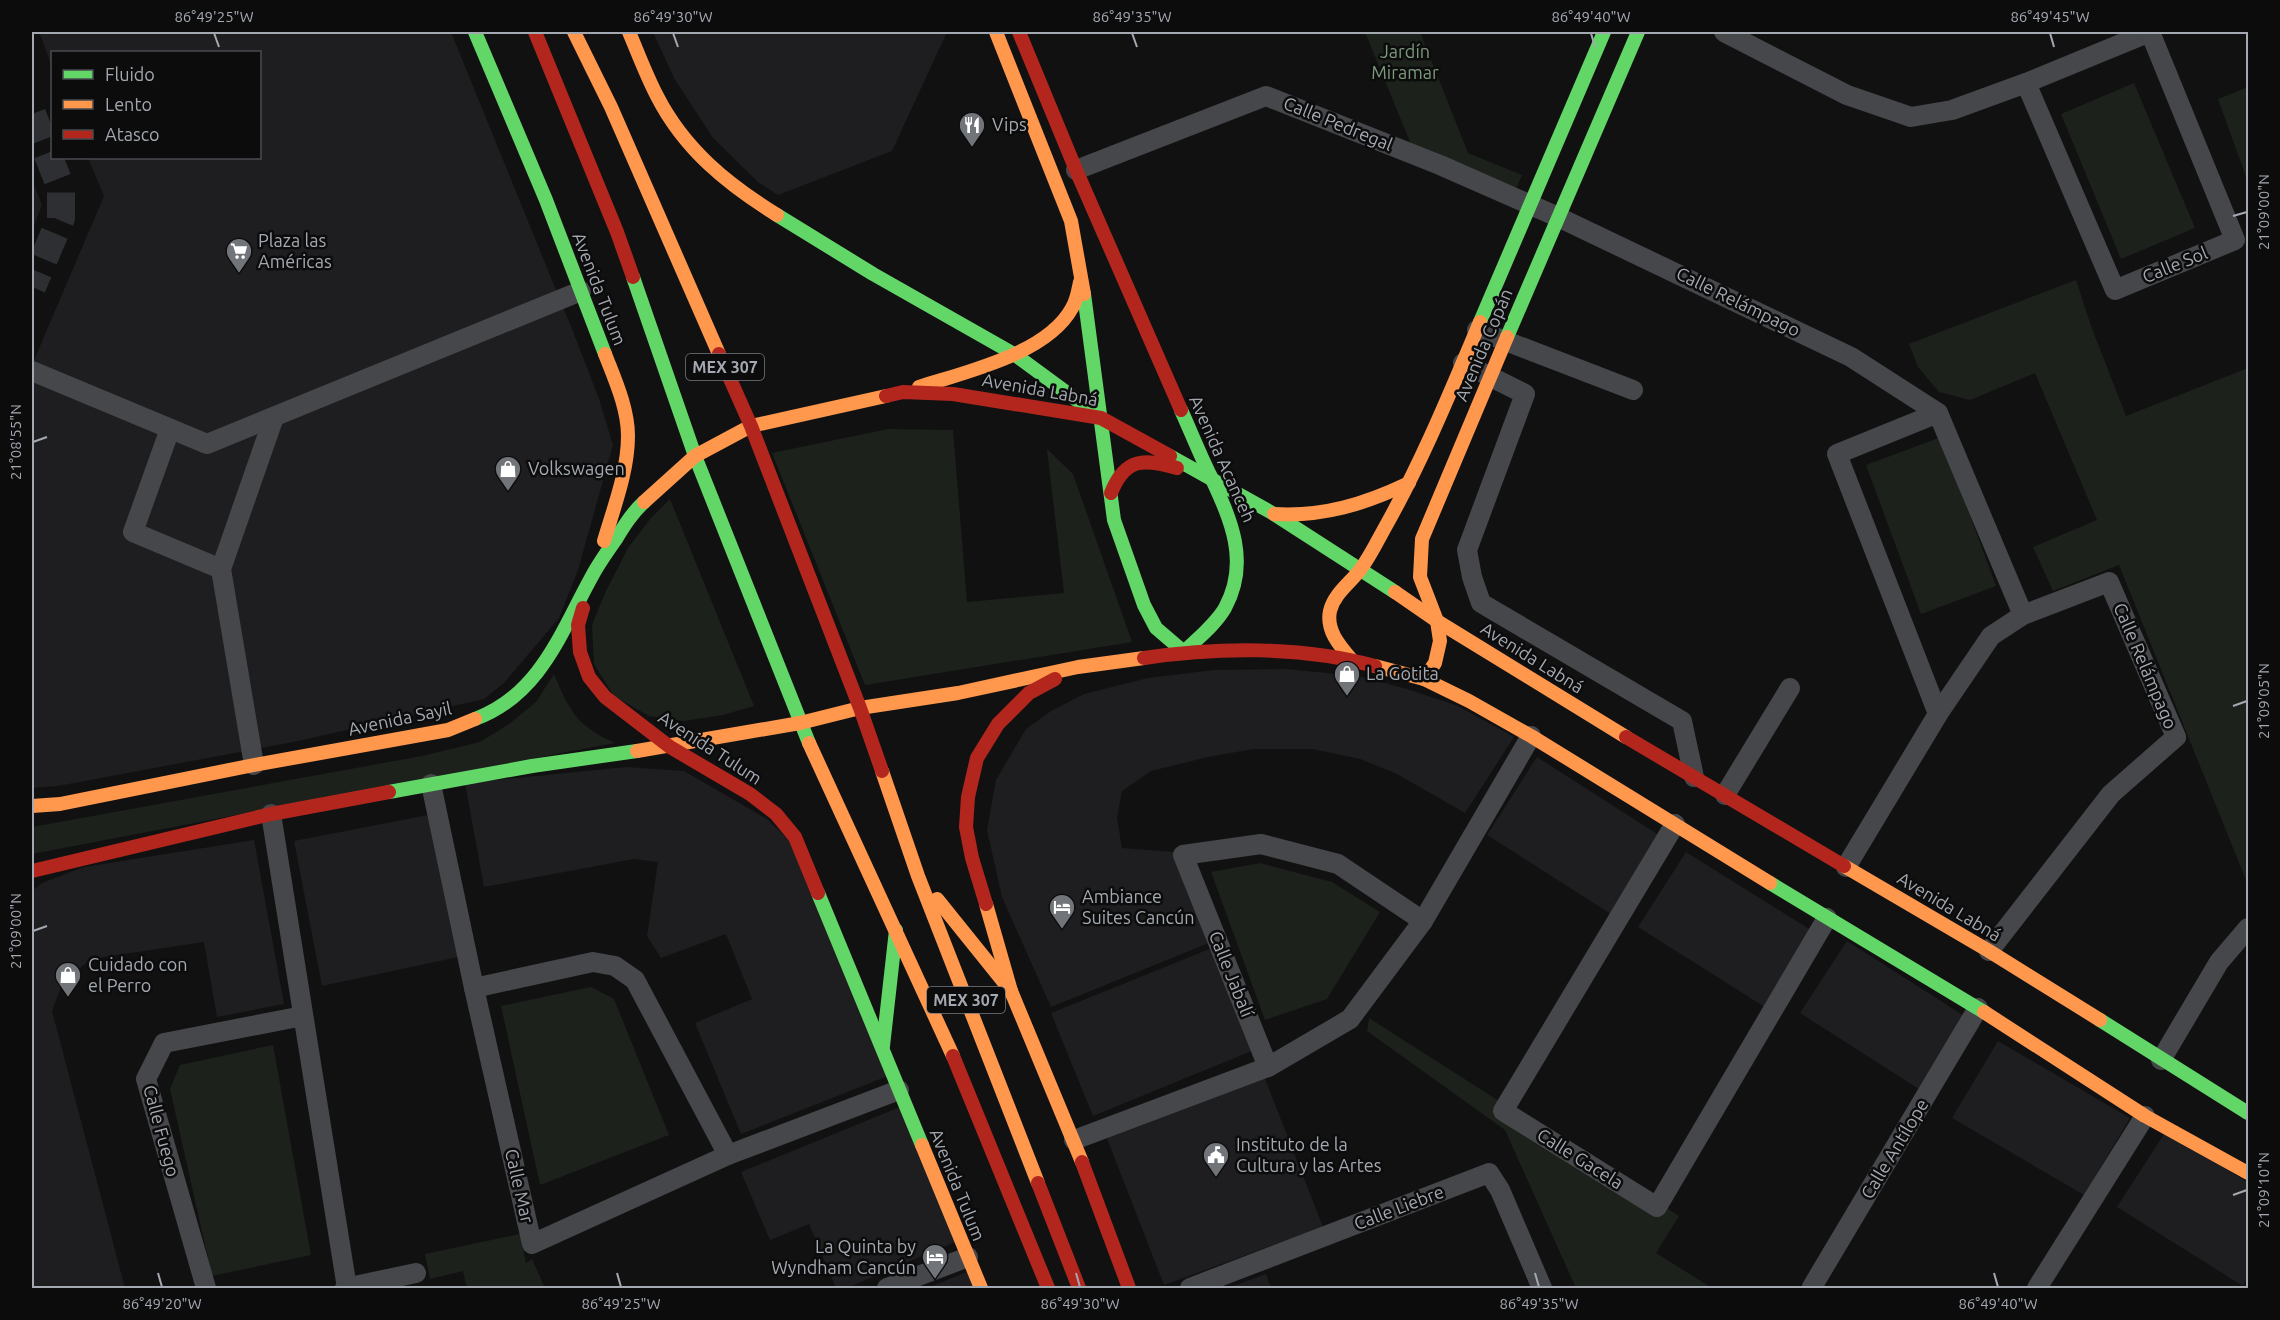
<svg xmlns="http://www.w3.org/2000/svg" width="2280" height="1320" viewBox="0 0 2280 1320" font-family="Ubuntu,sans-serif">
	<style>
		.built { fill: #1e1e20 }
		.green { fill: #1c211c }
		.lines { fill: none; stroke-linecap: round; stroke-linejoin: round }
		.secondary-tunnel { stroke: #2e2f32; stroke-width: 28; stroke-dasharray: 28 14; stroke-linecap: butt }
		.street { stroke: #46474a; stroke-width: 20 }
		.fast { stroke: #63d668; stroke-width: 14 }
		.slow { stroke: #ff974d; stroke-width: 14 }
		.jam { stroke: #b3261e; stroke-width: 14 }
		.ticks { fill: none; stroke: #a4a9b1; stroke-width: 2 }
		.labels { text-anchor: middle; stroke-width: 5; stroke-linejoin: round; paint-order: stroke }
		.shield { fill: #0c0c0d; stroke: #767a80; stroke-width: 1.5 }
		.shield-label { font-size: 16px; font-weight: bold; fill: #a4a9b1 }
		.park-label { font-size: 18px; fill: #7d9a7d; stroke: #0c0c0d }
		.street-label { font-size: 18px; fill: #a4a9b1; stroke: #0c0c0d }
		.poi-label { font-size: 18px; fill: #a4a9b1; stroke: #0c0c0d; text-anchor: start }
		.neatline { fill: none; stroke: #a4a9b1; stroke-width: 2 }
		.ticks-label { font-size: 15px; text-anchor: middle; fill: #a4a9b1 }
	</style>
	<rect width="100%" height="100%" fill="#111112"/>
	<!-- built -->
	<g class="built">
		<polygon points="39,32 451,32 576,339 599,399 613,445 578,570 559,618 504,683 484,699 298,741 58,786 32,788 32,365 104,196 88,158 260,158 260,52 52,52 52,66"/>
		<polygon points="653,32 947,32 892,151 778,195 758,182 713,138 674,78"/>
		<polygon points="32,180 42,205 32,231"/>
		<polygon points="1286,669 1358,676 1407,689 1458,706 1514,737 1465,813 1397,774 1360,759 1313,749 1253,749 1208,757 1151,771 1122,791 1117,818 1122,848 1174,852 1209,943 1051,1007 1002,897 987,830 996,780 1026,729 1051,711 1084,694 1148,678 1214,670"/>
		<polygon points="1537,757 1665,839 1614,916 1487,835"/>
		<polygon points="626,767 684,771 767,819 792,843 888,1076 741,1134 695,1023 752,999 726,934 661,958 647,936 658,862 634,859 484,887 465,783"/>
		<polygon points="433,814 463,956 322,986 294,841"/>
		<polygon points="254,840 284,1004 217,1017 204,942 91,959 63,982 52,1011 125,1288 32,1288 32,891 42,883 84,867"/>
		<polygon points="1686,852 1819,935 1771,1011 1638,927"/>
		<polygon points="1847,941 1980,1026 1933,1098 1800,1013"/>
		<polygon points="1212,948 1254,1050 1093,1116 1051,1013"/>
		<polygon points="1998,1041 2130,1118 2084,1195 1952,1118"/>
		<polygon points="1262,1071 1323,1227 1164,1285 1106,1136"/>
		<polygon points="900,1107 955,1242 847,1288 836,1288 809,1224 770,1240 741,1172"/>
		<polygon points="2166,1131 2248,1183 2248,1277 2243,1286 2117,1207"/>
		<polygon points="967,1272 974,1288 927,1288"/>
		<polygon points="1266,1274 1271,1288 1228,1288"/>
	</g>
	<!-- green -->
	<g class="green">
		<polygon points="1365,32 1420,32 1468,153 1522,175 1515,191 1413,149"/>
		<polygon points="2134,83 2195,228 2121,259 2061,114"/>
		<polygon points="2248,87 2248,182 2218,99"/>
		<polygon points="2076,280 2091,326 2126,416 2248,368 2248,885 2119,565 2053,591 2033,547 2097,520 2035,373 1970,400 1939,392 1918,367 1909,344"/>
		<polygon points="888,429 953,430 967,602 1064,593 1047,449 1073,474 1132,642 865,685 772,453"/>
		<polygon points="1941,437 1996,586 1921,614 1866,465"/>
		<polygon points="670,499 754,706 723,715 684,721 649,716 614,696 594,664 592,625 605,593 628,548 651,518"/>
		<path d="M 554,674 C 570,712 577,726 615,743 L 32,854 L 32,827 L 422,756 L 480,742 L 509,724 L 536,702 Z"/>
		<polygon points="1260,863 1332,882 1380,912 1327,999 1265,1020 1211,872"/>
		<polygon points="591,987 614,999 669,1135 540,1185 501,1006"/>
		<polygon points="1369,1018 1679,1216 1656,1253 1712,1288 1576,1288 1505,1130 1367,1031"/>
		<polygon points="273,1045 311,1255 212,1276 170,1089 180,1065"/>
		<polygon points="520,1234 526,1263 532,1259 545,1288 467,1288 463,1271 430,1279 425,1254"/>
	</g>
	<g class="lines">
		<!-- secondary-tunnel -->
		<polyline class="secondary-tunnel" points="32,114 61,188 61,218 32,287"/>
		<!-- street -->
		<g class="street">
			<polyline points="1724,32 1847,95 1911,117 1952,110 2026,83 2150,32"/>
			<polyline points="2026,83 2115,290 2235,240 2150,32"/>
			<polyline points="1076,170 1266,96 1440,165 1558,217 1851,357 1938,413"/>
			<polyline points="1477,330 1633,390"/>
			<polyline points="1463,363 1525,394 1467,550 1472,577 1481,603 1682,721 1694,777"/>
			<polyline points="32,371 207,444 581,291"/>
			<polyline points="170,429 133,532 221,569 254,765"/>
			<polyline points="221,569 274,417"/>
			<polyline points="1938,714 1837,454 1938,413 2023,615"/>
			<polyline points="431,784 474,988 532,1244 728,1155 899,1090"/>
			<polyline points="1725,795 1790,688"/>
			<polyline points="271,814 347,1288"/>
			<polyline points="1675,824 1503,1111 1657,1207 1827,918"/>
			<polyline points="1846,867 1938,714 1991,636 2023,615 2109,582 2176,737 2111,794 1989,951"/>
			<polyline points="474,988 593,962 615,966 635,980 728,1155"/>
			<polyline points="2161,1060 2219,962 2248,928"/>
			<polyline points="1268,1067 1183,855 1261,844 1338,864 1423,921"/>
			<polyline points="1074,1140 1268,1067 1350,1019 1423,921 1531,736"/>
			<polyline points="206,1288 146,1079 164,1043 303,1016"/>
			<polyline points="345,1288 416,1273"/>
			<polyline points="887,1288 968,1257"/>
			<polyline points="1190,1288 1489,1173 1500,1190 1542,1288"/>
			<polyline points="1815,1288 1812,1287 1978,1008"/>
			<polyline points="2037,1288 2145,1116"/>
		</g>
		<!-- fast -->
		<g class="fast">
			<polyline points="475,32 546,200 605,354"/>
			<polyline points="777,215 873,274 1014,354 1097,415"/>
			<polyline points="633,277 695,456 809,743"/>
			<polyline points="1084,294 1114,520 1144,605 1156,628 1184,652"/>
			<polyline points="1480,322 1604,32"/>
			<polyline points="1507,337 1638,32"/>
			<path d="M 1181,410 C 1191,432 1200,455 1211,477 C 1231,520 1250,562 1225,608 C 1215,625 1198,638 1184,652"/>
			<polyline points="1170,456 1274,514 1395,592"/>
			<path d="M 475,719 C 543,694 563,626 596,569 C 602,559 609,549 616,539 C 624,526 632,513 644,502"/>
			<polyline points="389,792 532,766 637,751"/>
			<polyline points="1770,883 1984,1012"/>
			<polyline points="818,893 922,1145"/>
			<polyline points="2100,1020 2248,1113"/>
			<polyline points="883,1046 896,930"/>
		</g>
		<!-- slow -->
		<g class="slow">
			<polyline points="574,32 611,107 719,354"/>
			<path d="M 629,32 C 638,53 646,75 657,96 C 684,149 727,184 777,215"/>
			<polyline points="996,32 1071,221 1084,294"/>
			<path d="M 919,387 C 965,372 1047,354 1072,308 C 1077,300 1078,291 1080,282"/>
			<polyline points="644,502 695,456 751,426 886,396"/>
			<path d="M 1274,514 C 1323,517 1365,504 1409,483"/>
			<path d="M 604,541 C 614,507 628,471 628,436 C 628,408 615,380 605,354"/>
			<polyline points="1395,592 1437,621 1626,737"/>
			<path d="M 1351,659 C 1339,645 1326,630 1330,611 C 1334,594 1350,583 1360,570 C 1369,558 1376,544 1383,531 C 1421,464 1450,393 1480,322"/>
			<polyline points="1375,666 1424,679 1469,701 1531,736 1770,883"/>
			<polyline points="1424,679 1435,663 1440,641 1437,621 1420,577 1422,539 1507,337"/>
			<polyline points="809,743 953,1056"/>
			<polyline points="637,751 800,723 860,708 958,693 1078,667 1144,658"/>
			<polyline points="882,771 918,876 1038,1183"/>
			<polyline points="32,806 60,804 254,765 448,730 475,719"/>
			<polyline points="1844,866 1989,951 2100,1020"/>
			<polyline points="937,899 1011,991"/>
			<polyline points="986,904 1011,991 1082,1162"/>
			<polyline points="1984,1012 2145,1116 2248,1173"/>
			<polyline points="922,1145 981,1288"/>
		</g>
		<!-- jam -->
		<g class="jam">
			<polyline points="535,32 617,232 633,277"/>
			<polyline points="1019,32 1076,170 1181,410"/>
			<polyline points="719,354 751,426 860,708 882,771"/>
			<polyline points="886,396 903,392 953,394 1101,418 1170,456"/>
			<path d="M 1111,493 C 1125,458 1143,458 1177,468"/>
			<polyline points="583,608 578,625 580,652 589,677 605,697 670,747 750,794 776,814 795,837 818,893"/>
			<path d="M 1144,658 C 1218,647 1302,646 1375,666"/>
			<polyline points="1626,737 1844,866"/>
			<polyline points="32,871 271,814 389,792"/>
			<polyline points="986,904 972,858 966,827 968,797 977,758 998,724 1029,693 1055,679"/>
			<polyline points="953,1056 1048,1288"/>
			<polyline points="1082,1162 1129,1288"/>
			<polyline points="1038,1183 1079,1288"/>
		</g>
	</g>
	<!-- ticks -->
	<path class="ticks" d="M 214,33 L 219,47M 673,33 L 678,47M 1132,33 L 1137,47M 1591,33 L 1595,47M 2050,33 L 2054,47M 2233,216 L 2247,212M 33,442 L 47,437M 2233,706 L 2247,701M 33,931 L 47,926M 2233,1195 L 2247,1190M 158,1273 L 162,1287M 617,1273 L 621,1287M 1076,1273 L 1080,1287M 1535,1273 L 1539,1287M 1994,1273 L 1998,1287"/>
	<!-- icons -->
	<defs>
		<g id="restaurant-pin" transform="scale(1.35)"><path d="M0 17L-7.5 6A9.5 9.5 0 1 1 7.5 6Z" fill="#717479" stroke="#0c0c0d"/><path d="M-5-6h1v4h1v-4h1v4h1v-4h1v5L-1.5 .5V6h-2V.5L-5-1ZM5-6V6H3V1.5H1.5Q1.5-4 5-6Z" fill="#fff"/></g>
		<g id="supermarket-pin" transform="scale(1.35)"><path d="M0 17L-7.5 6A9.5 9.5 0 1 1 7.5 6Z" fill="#717479" stroke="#0c0c0d"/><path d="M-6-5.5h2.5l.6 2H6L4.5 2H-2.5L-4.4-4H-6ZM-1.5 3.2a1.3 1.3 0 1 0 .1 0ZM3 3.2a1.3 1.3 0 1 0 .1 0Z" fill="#fff"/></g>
		<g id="shop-pin" transform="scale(1.35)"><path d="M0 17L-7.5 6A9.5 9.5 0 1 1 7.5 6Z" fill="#717479" stroke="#0c0c0d"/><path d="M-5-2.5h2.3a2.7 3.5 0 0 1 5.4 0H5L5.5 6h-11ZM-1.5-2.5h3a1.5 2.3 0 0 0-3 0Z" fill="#fff"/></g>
		<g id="hotel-pin" transform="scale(1.35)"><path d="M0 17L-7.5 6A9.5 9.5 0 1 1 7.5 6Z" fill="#717479" stroke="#0c0c0d"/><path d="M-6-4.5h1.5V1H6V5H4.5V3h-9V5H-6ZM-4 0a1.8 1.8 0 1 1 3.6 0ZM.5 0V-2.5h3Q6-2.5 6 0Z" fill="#fff"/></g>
		<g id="civic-pin" transform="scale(1.35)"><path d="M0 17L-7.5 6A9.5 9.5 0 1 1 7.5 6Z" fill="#717479" stroke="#0c0c0d"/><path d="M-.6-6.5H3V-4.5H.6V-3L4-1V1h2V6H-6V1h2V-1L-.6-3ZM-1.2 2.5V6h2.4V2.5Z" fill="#fff"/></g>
	</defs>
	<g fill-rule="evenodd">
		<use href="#restaurant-pin" x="972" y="125"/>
		<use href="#supermarket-pin" x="239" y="251"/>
		<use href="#shop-pin" x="508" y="469"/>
		<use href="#shop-pin" x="1347" y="674"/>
		<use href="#hotel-pin" x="1062" y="907"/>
		<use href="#shop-pin" x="68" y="975"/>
		<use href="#civic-pin" x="1216" y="1155"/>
		<use href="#hotel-pin" x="935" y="1257"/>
	</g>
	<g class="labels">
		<!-- shield labels -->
		<g class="shield">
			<rect x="686" y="354" width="78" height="26" rx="4.5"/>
			<rect x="927" y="987" width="78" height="26" rx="4.5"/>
		</g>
		<g class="shield-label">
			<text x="725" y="373">MEX 307</text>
			<text x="966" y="1006">MEX 307</text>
		</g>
		<!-- park labels -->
		<g class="park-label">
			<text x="1405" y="58">Jardín<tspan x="1405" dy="21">Miramar</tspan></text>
		</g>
		<!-- street labels -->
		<g class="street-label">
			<text transform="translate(1338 124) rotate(22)" y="6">Calle Pedregal</text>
			<text transform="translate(2175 265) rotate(-22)" y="6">Calle Sol</text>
			<text transform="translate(599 289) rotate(69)" y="6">Avenida Tulum</text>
			<text transform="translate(1738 302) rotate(26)" y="6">Calle Relámpago</text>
			<text transform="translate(1484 345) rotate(-67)" y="6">Avenida Copán</text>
			<text transform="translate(1040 390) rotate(10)" y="6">Avenida Labná</text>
			<text transform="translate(1222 459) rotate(66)" y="6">Avenida Acanceh</text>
			<text transform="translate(1532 658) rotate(32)" y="6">Avenida Labná</text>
			<text transform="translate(2145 666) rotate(67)" y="6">Calle Relámpago</text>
			<text transform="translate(400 719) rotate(-12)" y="6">Avenida Sayil</text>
			<text transform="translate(710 748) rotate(33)" y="6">Avenida Tulum</text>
			<text transform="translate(1949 907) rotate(31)" y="6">Avenida Labná</text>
			<text transform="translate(1231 974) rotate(68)" y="6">Calle Jabalí</text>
			<text transform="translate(161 1131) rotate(75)" y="6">Calle Fuego</text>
			<text transform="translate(1895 1149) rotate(-59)" y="6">Calle Antílope</text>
			<text transform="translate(1580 1159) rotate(32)" y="6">Calle Gacela</text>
			<text transform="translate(957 1185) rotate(68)" y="6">Avenida Tulum</text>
			<text transform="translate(519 1186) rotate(77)" y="6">Calle Mar</text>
			<text transform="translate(1399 1208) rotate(-21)" y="6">Calle Liebre</text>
		</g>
		<!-- poi labels -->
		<g class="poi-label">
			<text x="992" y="131">Vips</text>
			<text x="258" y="247">Plaza las<tspan x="258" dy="21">Américas</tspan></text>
			<text x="528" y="475">Volkswagen</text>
			<text x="1366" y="680">La Gotita</text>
			<text x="1082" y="903">Ambiance<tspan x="1082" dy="21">Suites Cancún</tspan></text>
			<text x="88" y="971">Cuidado con<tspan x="88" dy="21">el Perro</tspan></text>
			<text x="1236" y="1151">Instituto de la<tspan x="1236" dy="21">Cultura y las Artes</tspan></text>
			<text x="916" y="1253" text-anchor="end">La Quinta by<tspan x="916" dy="21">Wyndham Cancún</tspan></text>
		</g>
	</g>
	<!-- border -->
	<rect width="2280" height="1320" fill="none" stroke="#0c0c0d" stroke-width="66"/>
	<!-- legend -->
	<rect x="51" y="51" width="210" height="108" fill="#0c0c0d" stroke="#494b4f" stroke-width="1.5"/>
	<rect x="63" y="70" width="30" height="9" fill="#63d668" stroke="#494b4f" stroke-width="1.5"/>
	<text x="105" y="81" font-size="18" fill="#a4a9b1">Fluido</text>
	<rect x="63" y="100" width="30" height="9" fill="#ff974d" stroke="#494b4f" stroke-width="1.5"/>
	<text x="105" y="111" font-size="18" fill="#a4a9b1">Lento</text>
	<rect x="63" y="130" width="30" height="9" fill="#b3261e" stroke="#494b4f" stroke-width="1.5"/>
	<text x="105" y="141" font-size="18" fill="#a4a9b1">Atasco</text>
	<rect x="33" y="33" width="2214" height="1254" class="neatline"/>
	<g class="ticks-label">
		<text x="214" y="22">86°49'25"W</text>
		<text x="673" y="22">86°49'30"W</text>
		<text x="1132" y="22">86°49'35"W</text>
		<text x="1591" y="22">86°49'40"W</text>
		<text x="2050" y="22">86°49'45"W</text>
		<text transform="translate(2264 212) rotate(-90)" y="5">21°09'00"N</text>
		<text transform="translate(16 442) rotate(-90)" y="5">21°08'55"N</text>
		<text transform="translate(2264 701) rotate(-90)" y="5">21°09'05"N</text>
		<text transform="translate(16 931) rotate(-90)" y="5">21°09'00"N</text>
		<text transform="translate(2264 1190) rotate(-90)" y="5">21°09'10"N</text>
		<text x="162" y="1309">86°49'20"W</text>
		<text x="621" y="1309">86°49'25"W</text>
		<text x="1080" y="1309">86°49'30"W</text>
		<text x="1539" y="1309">86°49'35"W</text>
		<text x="1998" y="1309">86°49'40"W</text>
	</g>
</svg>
